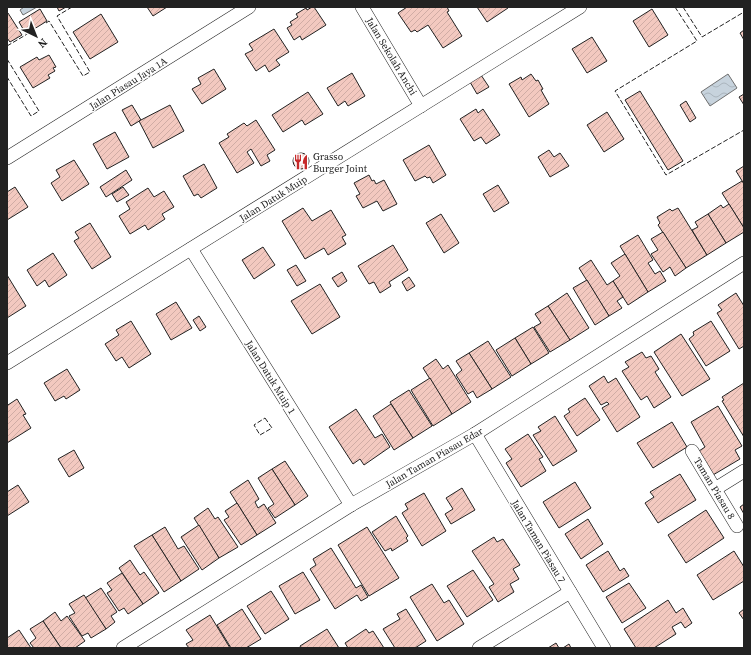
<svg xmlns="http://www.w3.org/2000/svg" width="751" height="655" viewBox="0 0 751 655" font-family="'Source Serif 4',serif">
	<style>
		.water { fill: url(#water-waves); stroke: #6f6f6f }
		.building { fill: url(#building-hatch); stroke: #222 }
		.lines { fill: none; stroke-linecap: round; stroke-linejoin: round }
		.minor-casing { stroke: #222; stroke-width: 14 }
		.minor { stroke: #fff; stroke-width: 13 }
		.fence { stroke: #222; stroke-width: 1; stroke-dasharray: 5 2; stroke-linecap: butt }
		.labels { text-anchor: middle; stroke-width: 3; stroke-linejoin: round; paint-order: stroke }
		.street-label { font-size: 10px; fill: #222; stroke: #fff }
		.poi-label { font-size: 10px; fill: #222; stroke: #fff; text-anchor: start }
	</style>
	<defs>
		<pattern id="water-waves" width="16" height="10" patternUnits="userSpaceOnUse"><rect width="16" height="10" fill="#c7d3dd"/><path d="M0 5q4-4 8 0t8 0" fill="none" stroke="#abb5bd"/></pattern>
		<pattern id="building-hatch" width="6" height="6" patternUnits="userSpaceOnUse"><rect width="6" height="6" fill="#f3c9c0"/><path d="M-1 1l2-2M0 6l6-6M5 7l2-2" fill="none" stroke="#d0aca5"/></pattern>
	</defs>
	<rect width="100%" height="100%" fill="#fff"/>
	<!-- water -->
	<g class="water">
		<polygon points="24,7 37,7 23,15 20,10"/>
		<polygon points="728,74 737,88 710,106 701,92"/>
	</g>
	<!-- building -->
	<g class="building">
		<polygon points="57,7 66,7 59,11"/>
		<polygon points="147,7 167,7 153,16"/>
		<polygon points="312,7 314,7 326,25 302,40 300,36 294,40 287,28 292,25 290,22 298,17 296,14 306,8 307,10"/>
		<polygon points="407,7 447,7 449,11 447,12 462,36 443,48 428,25 417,32 415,30 411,32 398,13"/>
		<polygon points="477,7 507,7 508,8 487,22"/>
		<polygon points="40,9 47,21 26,34 19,22"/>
		<polygon points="652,9 668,35 649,47 633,21"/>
		<polygon points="8,13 22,35 10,42 7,38 7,14"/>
		<polygon points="101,14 118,42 90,59 73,32"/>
		<polygon points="274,29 289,52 276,60 280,65 269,72 265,65 256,71 245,54 253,50 249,44"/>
		<polygon points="744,30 744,40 740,33"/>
		<polygon points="592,37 607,61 587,73 572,49"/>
		<polygon points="49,55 56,67 53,68 55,71 48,75 50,78 33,88 20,67 37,57 39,60"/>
		<polygon points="214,69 226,89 202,104 192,89 201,84 198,78"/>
		<polygon points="352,73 365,96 348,106 345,101 338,106 327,88"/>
		<polygon points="531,74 536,81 538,80 543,89 541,90 549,104 529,117 509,84 521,77 522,80"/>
		<polygon points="481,75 489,87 477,94 470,82"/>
		<polygon points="640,91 683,161 668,170 625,100"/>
		<polygon points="308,92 323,114 305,125 302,120 283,132 272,115"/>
		<polygon points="744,94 744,105 739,97"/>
		<polygon points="686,101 696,118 690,122 680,105"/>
		<polygon points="132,105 141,120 131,126 122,110"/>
		<polygon points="170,105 184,131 153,148 139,121"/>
		<polygon points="476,109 478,113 483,109 500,135 486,144 481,137 474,141 460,119"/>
		<polygon points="607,112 624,139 604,152 587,125"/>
		<polygon points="256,120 275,150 267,155 270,161 261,166 251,149 247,152 254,163 237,173 219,143 229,137 227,134 244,123 247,126"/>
		<polygon points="115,132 129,157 107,169 93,144"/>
		<polygon points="429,145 446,175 433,183 430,177 427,178 425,176 415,181 403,160"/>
		<polygon points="549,150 554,157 560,153 569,166 550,177 538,157"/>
		<circle cx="301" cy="161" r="8"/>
		<polygon points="74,160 89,184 62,201 51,183 60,177 56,170"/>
		<polygon points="204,164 217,188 201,198 198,194 194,196 183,176"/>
		<polygon points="744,166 744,184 736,171"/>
		<polygon points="126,170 132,180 106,197 100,187"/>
		<polygon points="369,175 372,181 374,180 376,184 384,180 397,204 383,211 377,201 363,208 356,196 360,194 354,183"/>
		<polygon points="742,181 744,184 744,228 722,193"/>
		<polygon points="498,185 509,203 494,212 483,194"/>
		<polygon points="15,187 28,207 7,220 7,192"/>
		<polygon points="123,187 129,195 117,202 112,194"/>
		<polygon points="148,188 154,197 164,191 174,207 162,214 165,219 148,230 145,225 130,234 119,216 130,209 126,202"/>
		<polygon points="729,204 744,228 744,232 726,243 708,214 721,205 723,208"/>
		<polygon points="303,208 312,221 331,210 346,235 342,237 346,244 328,255 324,248 305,259 282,221"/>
		<polygon points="678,208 707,255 686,268 658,225 660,223 657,217 670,209 672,211"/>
		<polygon points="441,214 459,243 444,253 426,223"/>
		<polygon points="708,214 726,243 707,255 692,230 698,227 695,222"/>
		<polygon points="90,223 111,257 92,269 74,241 79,238 75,232"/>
		<polygon points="663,232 686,268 675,276 670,267 663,272 651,254 658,250 651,239"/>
		<polygon points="638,235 653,260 648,263 655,274 660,271 666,281 648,292 620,246"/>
		<polygon points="393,245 408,270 389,282 391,286 380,293 374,282 369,284 358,266"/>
		<polygon points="263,247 275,265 254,279 242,260"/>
		<polygon points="53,253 67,275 49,287 45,280 37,286 27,270"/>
		<polygon points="625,254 648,292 628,305 613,281 620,276 611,263"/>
		<polygon points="591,260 607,285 613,281 623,297 617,301 622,308 609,316 579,268"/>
		<polygon points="296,265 306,281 297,286 287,270"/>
		<polygon points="342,272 347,281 338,287 332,278"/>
		<polygon points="7,275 26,306 7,318"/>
		<polygon points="409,277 415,286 407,291 402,282"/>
		<polygon points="587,280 609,316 595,325 573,288"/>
		<polygon points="320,284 340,317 312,334 291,301"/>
		<polygon points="567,293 589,328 570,340 548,306"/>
		<polygon points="736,293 744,306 744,346 739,349 717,313 722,310 718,305"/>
		<polygon points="176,302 192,328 171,340 156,314"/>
		<polygon points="548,306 570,340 550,352 534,327 541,323 535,314"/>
		<polygon points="199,316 206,327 200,331 193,320"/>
		<polygon points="131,321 151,354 129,368 122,357 116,361 105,344 119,335 116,330"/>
		<polygon points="711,321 730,351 706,366 689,339 694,335 693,332"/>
		<polygon points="533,327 549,353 531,364 515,338"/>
		<polygon points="681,334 710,379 682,396 654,352"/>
		<polygon points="515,338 531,364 512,376 496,350"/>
		<polygon points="488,341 511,377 492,389 469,353"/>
		<polygon points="642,352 646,358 651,356 659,369 655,372 671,397 654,408 647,396 641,400 622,371 629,367 625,362"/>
		<polygon points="469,353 492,389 477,398 473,391 468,394 456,375 462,370 456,361"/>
		<polygon points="436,359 443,369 448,365 471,402 452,414 423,368"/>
		<polygon points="67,369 80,390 66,399 64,396 55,401 44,383"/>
		<polygon points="604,376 608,383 616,378 640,417 617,432 602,408 609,404 607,402 601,405 589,386"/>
		<polygon points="430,378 452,414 433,426 411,390"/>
		<polygon points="744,383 744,437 722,401 724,400 722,397"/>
		<polygon points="409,390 432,426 413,438 390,402"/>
		<polygon points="585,398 600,420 577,436 564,416 570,412 568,409"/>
		<polygon points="17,399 26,414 23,415 31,428 7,443 7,403 8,405"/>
		<polygon points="391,404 413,438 394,450 373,416"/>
		<polygon points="718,406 742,446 735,450 740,459 713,475 699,451 705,447 691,422"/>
		<polygon points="356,409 375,438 382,434 390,447 364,465 360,459 353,464 329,427"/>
		<polygon points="555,416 577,451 553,466 533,435 541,431 538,427"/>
		<polygon points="672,422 687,447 653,468 637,443"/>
		<polygon points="528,434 543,457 539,459 546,471 521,487 506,463 512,459 505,449"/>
		<polygon points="74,450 84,468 69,477 58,459"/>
		<polygon points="285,461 308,496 295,505 272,469"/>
		<polygon points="272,469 295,505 275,518 268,508 274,504 258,478"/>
		<polygon points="680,474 696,500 658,523 645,503 654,497 650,492"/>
		<polygon points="248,480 259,499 255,502 258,508 264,504 276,523 257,535 230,492"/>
		<polygon points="575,482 591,508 559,528 543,502"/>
		<polygon points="18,485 29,502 7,516 7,492"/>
		<polygon points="462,488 475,510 451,524 445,514 453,509 446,498"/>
		<polygon points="424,493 446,531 422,546 402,513 408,509 405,504"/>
		<polygon points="237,503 257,535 241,545 224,520 229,517 225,511"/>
		<polygon points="744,504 744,514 740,507"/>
		<polygon points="208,508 215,519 218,517 238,547 219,558 194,518"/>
		<polygon points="706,510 724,538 686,563 668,535"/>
		<polygon points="396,516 408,536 406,538 408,541 392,551 391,548 385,551 372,532"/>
		<polygon points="588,519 603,544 581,559 565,534"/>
		<polygon points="199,525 219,558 202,570 181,537"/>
		<polygon points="165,527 178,549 184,546 199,569 181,581 152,535"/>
		<polygon points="367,527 399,578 369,596 338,545"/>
		<polygon points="152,535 181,581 164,592 134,546"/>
		<polygon points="494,537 497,542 503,539 520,565 513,569 519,579 510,584 514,592 498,602 489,587 494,584 472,551"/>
		<polygon points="331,548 356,588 361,585 368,597 361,601 357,595 335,609 310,569 316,565 313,559"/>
		<polygon points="608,551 620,571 624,568 629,576 603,592 586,565"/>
		<polygon points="734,551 744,567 744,581 713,600 697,575"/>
		<polygon points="130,560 140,575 144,572 159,593 143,604 119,568"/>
		<polygon points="473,570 493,600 467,617 447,586"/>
		<polygon points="303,572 320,600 295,614 279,586"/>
		<polygon points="122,573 143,604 128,614 124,608 119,611 107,593 112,590 107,583"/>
		<polygon points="629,583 646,608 622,623 606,597"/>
		<polygon points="432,584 444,603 449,600 464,624 437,641 410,597"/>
		<polygon points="101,588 117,612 111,616 115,622 106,629 85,598"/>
		<polygon points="271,591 289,619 265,634 247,606"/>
		<polygon points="84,595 106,629 91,638 88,633 82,636 69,616 75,613 69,604"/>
		<polygon points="668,600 676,613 683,608 692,623 685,628 681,622 672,627 676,634 654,648 636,648 624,629"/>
		<polygon points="242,609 261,639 246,648 231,648 217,625"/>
		<polygon points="406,609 426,641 415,648 395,648 383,629 400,619 397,614"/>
		<polygon points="744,609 744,620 739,613"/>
		<polygon points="55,612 61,621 67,616 85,641 75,648 61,648 43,621"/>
		<polygon points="210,615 230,648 189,648 186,644 193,640 186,630"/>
		<polygon points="43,621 61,648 34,648 30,643 36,638 30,629"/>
		<polygon points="327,629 339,648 301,648 300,646"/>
		<polygon points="366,629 369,633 373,631 384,648 348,648 345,643"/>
		<polygon points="19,630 31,648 9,648 7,646 7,638"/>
		<polygon points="556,643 559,648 548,648"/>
		<polygon points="569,644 571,648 563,648"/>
	</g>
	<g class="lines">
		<!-- minor casing -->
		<g class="minor-casing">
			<g id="minor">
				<polyline points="362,7 421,106"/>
				<polyline points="7,158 249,7"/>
				<polyline points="191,249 351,505"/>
				<polyline points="7,363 580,7"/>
				<polyline points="475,434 604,648"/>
				<polyline points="692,451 737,526"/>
				<polyline points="715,489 744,471"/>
				<polyline points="123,648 351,505 475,434 744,263"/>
				<polyline points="479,648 570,592"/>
			</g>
		</g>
		<!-- minor -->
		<use href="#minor" class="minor"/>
		<!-- fence -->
		<g class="fence">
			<polyline points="675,7 697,41 615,91 666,175 744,130"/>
			<polyline points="683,7 702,37 744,12"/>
			<polyline points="46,23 49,21 83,76 90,72 57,16 72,7"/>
			<polyline points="7,46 29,33"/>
			<polyline points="7,59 39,111 31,116 7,77"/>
			<polygon points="265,418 272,428 260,435 254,425"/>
		</g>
	</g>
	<!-- icons -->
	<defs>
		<g id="restaurant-bare" transform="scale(1.2)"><path d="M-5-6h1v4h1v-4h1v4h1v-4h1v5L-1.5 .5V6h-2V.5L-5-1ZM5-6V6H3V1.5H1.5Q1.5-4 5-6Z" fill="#c62828" stroke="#fff" stroke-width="2.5" paint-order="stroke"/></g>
	</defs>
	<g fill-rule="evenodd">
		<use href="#restaurant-bare" x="301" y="162"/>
	</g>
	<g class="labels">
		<!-- street labels -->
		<g class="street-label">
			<text transform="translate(392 56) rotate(59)" y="4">Jalan Sekolah Anchi</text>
			<text transform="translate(128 83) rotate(-32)" y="4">Jalan Piasau Jaya 1A</text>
			<text transform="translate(273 198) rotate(-32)" y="4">Jalan Datuk Muip</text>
			<text transform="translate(271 377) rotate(58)" y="4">Jalan Datuk Muip 1</text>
			<text transform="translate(434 457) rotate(-30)" y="4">Jalan Taman Piasau Edar</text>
			<text transform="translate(715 488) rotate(59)" y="4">Taman Piasau 8</text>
			<text transform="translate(539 541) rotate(59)" y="4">Jalan Taman Piasau 7</text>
		</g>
		<!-- poi labels -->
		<g class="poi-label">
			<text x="313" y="160">Grasso<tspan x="313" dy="12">Burger Joint</tspan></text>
		</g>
	</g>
	<!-- border -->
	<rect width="751" height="655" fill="none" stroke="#222222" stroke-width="16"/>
	<!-- north arrow -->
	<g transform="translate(36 36) rotate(137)" stroke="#ffffff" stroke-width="3" paint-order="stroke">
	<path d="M0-3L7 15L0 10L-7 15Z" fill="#222222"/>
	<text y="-6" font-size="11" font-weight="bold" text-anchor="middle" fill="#222222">N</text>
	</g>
</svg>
